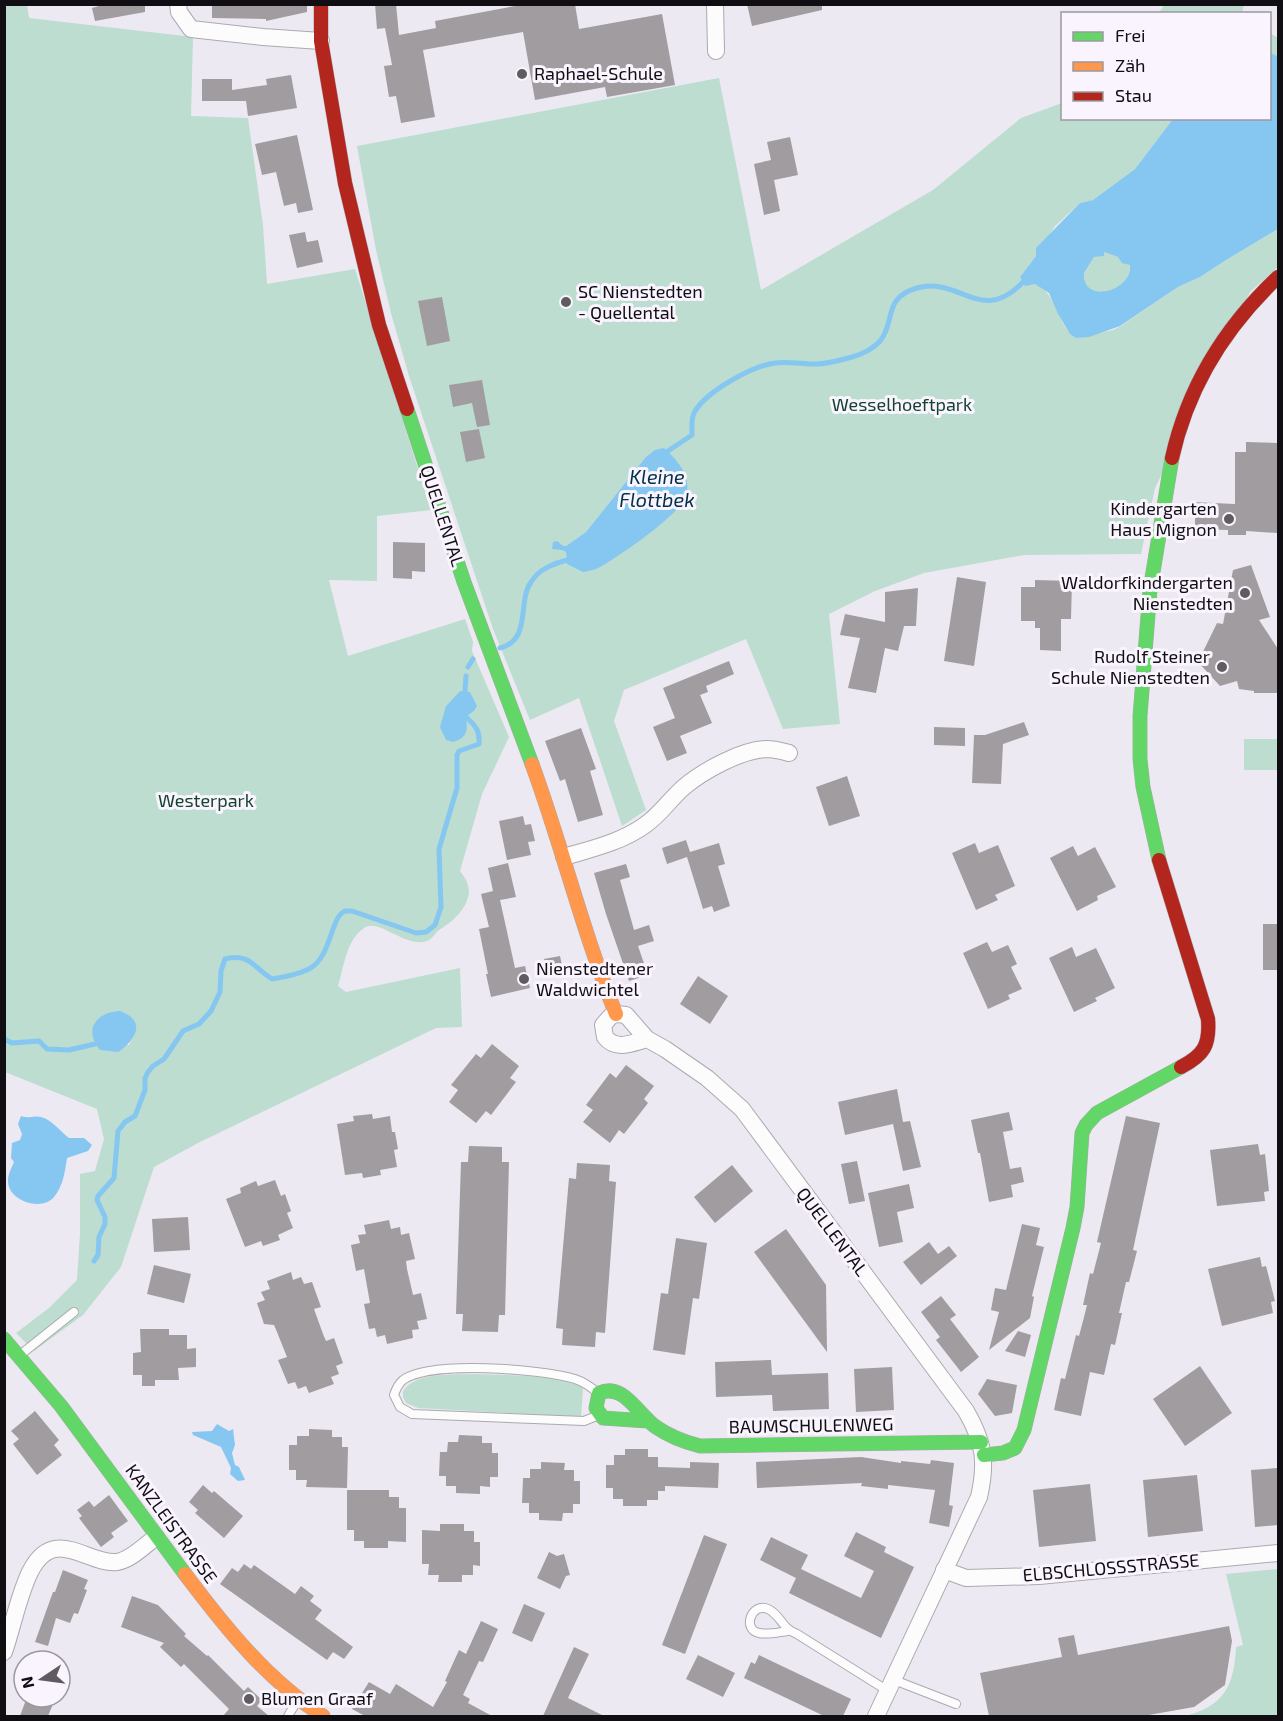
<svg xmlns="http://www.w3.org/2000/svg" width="1283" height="1721" viewBox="0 0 1283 1721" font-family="'Exo 2',sans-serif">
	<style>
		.green { fill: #bcddcf; fill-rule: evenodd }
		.water { fill: #85c7f1; fill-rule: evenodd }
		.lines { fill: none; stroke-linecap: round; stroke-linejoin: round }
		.stream { stroke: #85c7f1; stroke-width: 5 }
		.building { fill: #a19ca0 }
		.lane-casing { stroke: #aca9af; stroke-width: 10 }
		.street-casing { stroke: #aca9af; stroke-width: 18 }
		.fast-casing { stroke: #aca9af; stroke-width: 15 }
		.slow-casing { stroke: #aca9af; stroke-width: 15 }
		.jam-casing { stroke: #aca9af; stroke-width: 15 }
		.lane { stroke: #fcfcfd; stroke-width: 8 }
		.street { stroke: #fcfcfd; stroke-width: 16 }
		.fast { stroke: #63d668; stroke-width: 14 }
		.slow { stroke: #ff974d; stroke-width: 14 }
		.jam { stroke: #b3261e; stroke-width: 14 }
		.poi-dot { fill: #5e5b61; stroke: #f9f4fe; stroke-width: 2 }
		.labels { text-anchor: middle; stroke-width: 6; stroke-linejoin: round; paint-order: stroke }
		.poi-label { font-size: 18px; fill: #110e13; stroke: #f9f4fe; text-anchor: start }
		.park-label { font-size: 18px; fill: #14422f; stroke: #f9f4fe }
		.street-label { font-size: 18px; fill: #110e13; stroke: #f9f4fe }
		.water-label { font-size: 20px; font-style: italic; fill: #043047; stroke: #f9f4fe }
	</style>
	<rect width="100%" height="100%" fill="#ede9f2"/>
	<!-- green -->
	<g class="green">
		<path d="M 4,5 L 27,5 L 29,18 L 193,37 L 191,116 L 248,118 L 263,225 L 267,284 L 355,269 L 431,510 L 377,516 L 377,581 L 329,580 L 348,656 L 465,619 L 473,642 L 472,651 L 509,737 L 482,794 L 460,871 C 469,883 472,891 465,905 C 458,917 450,923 439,930 C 435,933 433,938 429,940 C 408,951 379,917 364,928 C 346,940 344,967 338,986 L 346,992 L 460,968 L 462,1027 L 436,1028 L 198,1143 L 154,1167 L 121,1267 L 83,1315 L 34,1351 L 16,1333 L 49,1308 L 77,1280 L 80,1233 L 80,1174 L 95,1171 L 104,1139 L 97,1109 L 5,1072 ZM 460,691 L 474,711 L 466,717 L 446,706 ZM 95,1022 L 135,1034 L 129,1045 L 93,1037 Z"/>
		<polygon points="1164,5 1164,4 1244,5 1242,13 1159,13"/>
		<polygon points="1270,33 1278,38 1278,56 1270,53"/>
		<path d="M 719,78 L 761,290 L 933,190 L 1021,118 L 1062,103 L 1062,118 L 1173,119 L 1135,169 L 1093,200 L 1080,203 L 1055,226 L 1036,256 L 1020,277 L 1025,285 L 1035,284 C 1058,293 1055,324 1076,338 L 1113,330 L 1121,326 L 1178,287 L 1200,277 L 1226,260 L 1278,229 L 1278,267 L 1250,292 L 1155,488 L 1141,554 L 1024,555 L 924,573 L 875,591 L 829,614 L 840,724 L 783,729 L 746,639 L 624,690 L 614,721 L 646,810 L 622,826 L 579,698 L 530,720 L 493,629 L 409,376 L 391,313 L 376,250 L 357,146 ZM 645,458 L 668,518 L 623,552 L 567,564 L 566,552 L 562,550 L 563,546 L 566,546 L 586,532 Z"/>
		<path d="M 1104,252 L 1118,257 L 1130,265 C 1131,293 1082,306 1084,273 L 1094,257 Z"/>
		<rect x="1244" y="739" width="34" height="31"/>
		<path d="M 471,1374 C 508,1375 548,1374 583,1387 L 581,1417 L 418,1408 L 406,1403 L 403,1397 L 403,1391 C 416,1372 451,1375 471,1374 Z"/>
		<path d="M 1278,1569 L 1278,1716 L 1186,1716 C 1224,1705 1234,1687 1236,1647 L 1243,1645 L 1226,1574 Z"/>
	</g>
	<!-- water -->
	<g class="water">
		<path d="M 1270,53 L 1278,56 L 1278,229 L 1226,260 L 1200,277 L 1178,287 L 1120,326 L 1089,337 L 1076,338 L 1070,334 L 1058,314 L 1049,293 L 1035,284 L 1025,286 L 1020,277 L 1036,256 L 1036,248 L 1075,208 L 1080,203 L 1093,200 L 1135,169 L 1173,119 L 1270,118 ZM 1104,252 L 1118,257 L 1122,263 L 1130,265 C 1132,292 1082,305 1084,273 L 1094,257 L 1104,256 Z"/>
		<path d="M 664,448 C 677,460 692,476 686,496 C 681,514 618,557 600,567 C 595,570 588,571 583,572 L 567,564 L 566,552 L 562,550 L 552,549 L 553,542 L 557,541 L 563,546 L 566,546 L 586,532 L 645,458 L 655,450 Z"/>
		<path d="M 460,691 L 470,692 L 477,706 L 474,711 L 466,717 C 468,731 467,738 453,742 L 446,740 L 440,727 L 446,706 Z"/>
		<path d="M 120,1011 C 147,1021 136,1040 118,1052 L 100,1050 C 83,1030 96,1012 120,1011 Z"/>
		<path d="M 21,1116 C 29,1119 34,1115 41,1117 C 51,1119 61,1132 69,1138 L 84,1138 L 92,1145 L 88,1151 L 67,1158 C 65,1172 63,1186 54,1197 C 42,1212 7,1201 8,1180 C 8,1174 12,1167 14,1162 L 11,1158 L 12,1143 L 20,1140 L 22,1134 L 18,1124 Z"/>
		<polygon points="217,1424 229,1431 233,1429 235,1445 232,1453 235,1465 239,1467 245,1480 238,1481 230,1474 231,1468 221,1447 193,1435 192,1432 212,1431"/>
	</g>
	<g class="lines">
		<!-- stream -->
		<g class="stream">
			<path d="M 668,451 L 692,435 C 692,428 691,419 694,413 C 705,392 752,366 775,363 C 788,361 802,364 816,364 C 827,364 841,360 852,357 C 861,355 874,348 880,341 C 896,322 882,298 917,288 C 960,276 981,326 1023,282"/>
			<path d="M 500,648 C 532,640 517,602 531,582 C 539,569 553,564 567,560"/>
			<polyline points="468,667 473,659"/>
			<polyline points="465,691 466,676"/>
			<polyline points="4,1039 12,1043 39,1041 47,1049 69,1050 95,1044"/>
			<path d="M 94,1261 L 98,1255 L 99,1237 L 105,1224 L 105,1217 L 97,1200 L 98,1196 L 114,1178 L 118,1131 L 125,1122 L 135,1116 L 145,1090 L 145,1078 L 148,1072 L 153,1066 L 164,1059 L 183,1031 L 199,1024 L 211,1011 L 220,992 L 221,971 L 225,959 C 250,953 253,967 272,979 C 285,977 297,975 309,969 C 332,957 330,917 345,911 L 352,911 L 416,933 L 426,932 L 435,925 L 441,907 L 439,849 L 457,788 L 457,755 L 459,751 L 479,744 C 480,731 476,726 466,717"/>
		</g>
	</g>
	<!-- building -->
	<g class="building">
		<polygon points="99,4 145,4 145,12 95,21 92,8 99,6"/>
		<polygon points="212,4 307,4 307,12 266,21 266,19 212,18"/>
		<polygon points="375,4 396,4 399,35 436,28 435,21 526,4 575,4 579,29 662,14 675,85 607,97 605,87 535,100 523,32 423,50 435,117 401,123 396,96 389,97 384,66 392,65 385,28 377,29"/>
		<polygon points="747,4 822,4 822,10 752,26"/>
		<polygon points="291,75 297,108 248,116 246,101 202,101 202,79 232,79 232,90 267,85 266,79"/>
		<polygon points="297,135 313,210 298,213 296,203 284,206 276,172 262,175 255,144"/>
		<polygon points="790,137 798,175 774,180 780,211 764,215 754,164 771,160 767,142"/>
		<polygon points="305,232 307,242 318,240 323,262 297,268 289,235"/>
		<polygon points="442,297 450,341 427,346 418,301"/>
		<polygon points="482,380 490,425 477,427 472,403 453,407 449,385"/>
		<polygon points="479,429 485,458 466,462 460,432"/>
		<polygon points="1246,442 1278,443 1278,533 1246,531 1246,535 1228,535 1228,530 1195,529 1195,515 1190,515 1191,502 1235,504 1235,452 1246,452"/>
		<polygon points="393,542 425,543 425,572 412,571 412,579 393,578"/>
		<polygon points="1251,565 1270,617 1259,620 1278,649 1278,693 1254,693 1254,691 1239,689 1237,681 1220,686 1198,662 1217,623 1223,624 1233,570"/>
		<polygon points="957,577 986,582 974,666 944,661"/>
		<polygon points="1035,580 1072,581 1071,619 1061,619 1061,651 1040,650 1040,628 1035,628 1035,621 1021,621 1021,587 1035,587"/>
		<polygon points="918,588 916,626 904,626 898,651 885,648 876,693 848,688 860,638 840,635 845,614 885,622 885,592"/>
		<polygon points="729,661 734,674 706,686 708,692 700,695 712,723 680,736 687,753 667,761 653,727 675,718 663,688"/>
		<polygon points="1024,722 1029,735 1003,744 1001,784 972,783 974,735 985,735"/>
		<polygon points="934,727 965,728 965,746 934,745"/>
		<polygon points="581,728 596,769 590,771 603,815 578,822 565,779 560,781 545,741"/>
		<polygon points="847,776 860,816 829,826 816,787"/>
		<polygon points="523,816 525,825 531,824 535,841 528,842 531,855 507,860 499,821"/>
		<polygon points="686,840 690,852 719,843 725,864 718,866 730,906 714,912 712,906 703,909 687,857 667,864 662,848"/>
		<polygon points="975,843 979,853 998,845 1015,886 995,895 998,900 976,910 952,853"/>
		<polygon points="1073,846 1078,856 1095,847 1116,887 1097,896 1098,900 1077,911 1050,858"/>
		<polygon points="508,863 516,897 500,900 515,968 525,966 530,988 491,997 486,974 488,974 479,929 489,927 481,894 493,891 488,868"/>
		<polygon points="626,864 630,877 620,880 634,930 649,925 654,941 638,946 648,975 629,981 606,914 594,873"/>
		<rect x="1263" y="924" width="15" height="46"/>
		<polygon points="987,942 992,952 1008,945 1017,964 1011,967 1022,989 1008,995 1010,999 988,1009 963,953"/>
		<polygon points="1072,947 1076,957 1096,948 1115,988 1095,998 1097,1001 1074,1012 1049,958"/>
		<polygon points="560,956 563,970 547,973 544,959"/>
		<polygon points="698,976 728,996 710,1024 680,1004"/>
		<polygon points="492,1044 519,1066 510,1078 516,1082 491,1115 486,1111 476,1123 449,1102 458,1090 451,1085 476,1054 481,1058"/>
		<polygon points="626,1065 654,1086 644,1099 648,1103 624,1134 619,1130 610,1143 583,1122 593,1110 586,1105 610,1073 616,1078"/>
		<polygon points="897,1089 903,1122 910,1121 921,1167 903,1171 893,1124 845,1135 838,1102"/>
		<polygon points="1009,1112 1013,1130 1003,1132 1010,1169 1021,1167 1024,1182 1011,1185 1013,1197 989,1202 980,1153 978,1153 971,1120"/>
		<polygon points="372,1114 373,1119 390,1116 392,1132 395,1132 398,1149 394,1150 397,1167 380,1170 381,1175 363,1178 362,1173 345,1175 337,1124 354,1121 353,1116"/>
		<polygon points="1126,1116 1160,1123 1133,1250 1137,1251 1129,1282 1126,1282 1119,1313 1122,1313 1115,1345 1111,1344 1104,1375 1090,1372 1081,1416 1054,1410 1061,1378 1065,1379 1076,1335 1079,1336 1083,1321 1087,1305 1083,1305 1090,1273 1093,1274 1101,1243 1097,1242"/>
		<polygon points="1258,1144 1260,1155 1265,1154 1269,1191 1264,1192 1265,1201 1217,1206 1210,1150"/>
		<polygon points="469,1146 502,1147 502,1162 509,1162 505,1315 499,1315 498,1332 462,1331 463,1314 456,1314 461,1162 468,1162"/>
		<polygon points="857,1161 865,1201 849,1204 841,1164"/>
		<polygon points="577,1163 610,1165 609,1181 616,1182 605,1333 596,1332 595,1347 562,1345 563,1329 556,1328 569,1178 576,1179"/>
		<polygon points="732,1165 753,1191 715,1223 694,1197"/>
		<polygon points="275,1180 281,1196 285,1194 291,1211 287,1213 293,1228 278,1235 280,1240 263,1246 261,1241 245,1247 226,1199 241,1193 240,1188 256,1181 258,1186"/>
		<polygon points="909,1184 914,1208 897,1212 903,1242 879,1247 868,1193"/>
		<polygon points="188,1217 190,1250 154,1252 152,1219"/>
		<polygon points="389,1220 391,1229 400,1227 401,1235 409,1233 415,1259 406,1261 407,1269 413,1295 421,1293 427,1319 417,1321 419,1329 412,1330 413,1338 387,1344 385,1335 377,1337 375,1328 369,1329 364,1304 370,1303 364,1269 356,1271 351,1245 360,1243 358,1235 366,1234 364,1225"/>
		<polygon points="1022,1224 1040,1228 1036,1245 1044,1247 1032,1296 1034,1297 1030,1318 989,1350 999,1312 991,1310 995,1288 1006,1290"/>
		<polygon points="786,1229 826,1285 827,1352 754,1252"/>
		<polygon points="676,1238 707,1243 699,1299 693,1298 685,1355 653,1350 661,1293 668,1294"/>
		<polygon points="929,1242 938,1254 949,1246 957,1256 921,1285 903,1262"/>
		<polygon points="1260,1257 1262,1267 1266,1266 1275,1301 1271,1302 1273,1313 1222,1326 1208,1269"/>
		<polygon points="154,1265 191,1274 184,1303 147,1294"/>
		<polygon points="291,1272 293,1280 301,1277 304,1284 312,1282 321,1307 314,1309 323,1334 326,1341 334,1338 343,1363 336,1366 339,1374 331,1377 334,1384 309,1393 306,1386 298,1389 295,1382 288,1384 278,1360 287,1357 277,1332 274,1325 264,1324 257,1303 265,1300 261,1292 270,1289 267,1281"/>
		<polygon points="941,1296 956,1315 950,1319 979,1357 961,1372 936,1340 940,1337 921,1312"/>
		<polygon points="140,1329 169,1329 169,1335 187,1335 187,1349 196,1348 196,1367 178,1368 179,1380 155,1380 155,1386 142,1386 142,1375 133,1375 133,1353 141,1352"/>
		<polygon points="1018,1331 1031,1335 1025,1357 1005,1351"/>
		<polygon points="771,1360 772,1375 828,1373 829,1409 773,1411 772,1395 716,1397 715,1362"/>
		<polygon points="1200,1366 1232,1413 1185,1446 1153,1399"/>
		<polygon points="892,1367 894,1410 856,1412 854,1369"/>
		<polygon points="987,1379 1017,1385 1012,1413 995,1416 978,1394"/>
		<polygon points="35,1411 59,1440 54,1445 62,1455 37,1475 13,1444 19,1439 11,1431"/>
		<polygon points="309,1429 332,1430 332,1437 342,1437 342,1447 348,1447 347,1488 306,1487 307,1480 296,1480 296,1470 289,1470 289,1445 297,1445 297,1436 309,1436"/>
		<polygon points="459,1435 482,1436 482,1443 492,1443 492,1453 498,1453 498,1477 490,1477 490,1487 480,1486 480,1494 456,1493 456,1486 446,1486 446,1476 439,1476 440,1452 447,1452 448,1442 458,1442"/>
		<polygon points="625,1449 648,1449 648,1457 658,1457 658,1467 690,1468 690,1462 719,1463 718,1488 665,1486 665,1491 658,1491 658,1500 647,1500 647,1506 623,1506 623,1499 613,1499 613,1488 606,1488 606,1465 614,1465 614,1455 625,1455"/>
		<polygon points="861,1457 901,1463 901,1461 930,1464 931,1460 954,1463 949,1505 953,1506 949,1527 929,1523 935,1490 888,1485 888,1489 861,1486 862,1483 757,1488 756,1462"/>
		<polygon points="541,1462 565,1463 564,1470 574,1470 574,1481 580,1481 580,1504 573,1504 573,1513 563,1513 562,1521 539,1520 539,1513 529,1513 529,1503 522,1503 523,1478 530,1478 530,1469 541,1469"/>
		<polygon points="1278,1468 1278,1525 1255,1527 1251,1470"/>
		<polygon points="1197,1475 1203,1531 1148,1537 1143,1480"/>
		<polygon points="1090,1484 1096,1541 1039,1547 1033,1490"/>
		<polygon points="203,1485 212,1493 214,1491 243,1516 224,1538 195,1513 198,1510 189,1502"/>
		<polygon points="347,1490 389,1490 389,1497 399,1497 399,1508 406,1508 406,1542 388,1541 388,1548 364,1548 364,1541 354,1541 354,1530 347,1530"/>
		<polygon points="109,1495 128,1521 111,1533 114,1537 101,1547 79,1518 82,1516 77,1510 89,1501 94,1507"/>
		<polygon points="440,1524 464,1524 464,1531 474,1531 474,1542 480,1542 480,1566 473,1565 473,1575 462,1575 462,1582 438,1582 439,1575 428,1575 429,1564 422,1564 422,1530 440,1531"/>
		<polygon points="856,1532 886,1547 884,1552 914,1567 881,1638 789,1593 796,1578 760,1560 771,1537 808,1555 801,1569 861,1598 874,1571 844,1556"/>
		<polygon points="704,1535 727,1544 685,1654 662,1645"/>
		<polygon points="549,1552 557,1556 564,1554 570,1575 566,1576 560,1589 537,1578"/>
		<polygon points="244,1564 251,1569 254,1565 295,1594 301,1586 314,1596 310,1601 322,1610 315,1619 353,1647 344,1659 333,1652 327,1660 220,1584 232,1568 238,1572"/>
		<polygon points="63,1570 88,1580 84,1589 87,1590 78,1614 74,1613 70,1623 56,1618 48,1646 35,1642 53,1592 55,1592"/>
		<polygon points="132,1596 158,1605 186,1634 184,1636 207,1656 208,1655 244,1691 248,1687 262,1700 257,1706 269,1716 223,1716 229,1709 184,1664 181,1667 160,1647 164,1643 121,1627"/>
		<polygon points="524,1604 545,1613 532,1642 512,1633"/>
		<polygon points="481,1621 498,1629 483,1662 479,1661 463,1695 470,1699 468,1703 492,1716 365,1716 352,1709 369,1682 390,1694 396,1684 433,1707 447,1682 445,1681 459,1650 466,1654"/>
		<polygon points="1229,1626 1232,1641 1225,1685 1194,1707 1143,1716 989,1716 980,1673 1062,1657 1058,1638 1074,1635 1078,1655"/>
		<polygon points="574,1647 589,1654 568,1698 604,1716 543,1716"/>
		<polygon points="698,1655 735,1673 723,1697 686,1679"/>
		<polygon points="759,1655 851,1699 843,1716 824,1716 744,1678 751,1662 755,1664"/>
		<polygon points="27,1697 56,1697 48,1716 20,1716"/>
	</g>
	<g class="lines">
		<!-- lane casing -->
		<g class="lane-casing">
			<g id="lane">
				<polyline points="20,1355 74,1312"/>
				<path d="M 598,1393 C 591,1387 584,1382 575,1379 C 542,1369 431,1360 403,1380 C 398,1384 396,1389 394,1395 L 400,1407 L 412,1414 L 584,1421 L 599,1415"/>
				<path d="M 788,1631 C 779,1632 768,1635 759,1633 C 742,1630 751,1602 768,1609 C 781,1615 781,1628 797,1634 L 888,1691"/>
				<polyline points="894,1680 956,1704"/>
				<polyline points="288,1716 297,1701"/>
			</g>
		</g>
		<!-- street casing -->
		<g class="street-casing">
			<g id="street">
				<polyline points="178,4 179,12 191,29 263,37 321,41"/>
				<polyline points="715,4 716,51"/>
				<path d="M 564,857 C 591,849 622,842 645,825 C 660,815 670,799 684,787 C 703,771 741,750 766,749 C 774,749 782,751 789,753"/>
				<path d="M 647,1039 C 632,1043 616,1051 605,1037 L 603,1025 L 611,1016 L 616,1014 L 626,1015 L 647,1039 L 665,1049 L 707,1078 L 742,1109 L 966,1411 C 984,1442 987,1462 979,1497 L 876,1716"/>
				<polyline points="944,1570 966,1578 1039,1576 1278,1553"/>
				<path d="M 4,1652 C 13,1626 18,1597 30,1572 C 54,1524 87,1565 117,1562 C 131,1560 145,1545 156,1537"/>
			</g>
		</g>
		<!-- fast casing -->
		<g class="fast-casing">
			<g id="fast">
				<polyline points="407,409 464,582 532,764"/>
				<polyline points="1159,860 1143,787 1140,759 1140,716 1150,590 1172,458"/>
				<polyline points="4,1339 61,1406 185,1574"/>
				<path d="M 647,1421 L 603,1418 L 596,1408 L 599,1393 C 624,1382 638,1415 656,1427 C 669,1436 684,1442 700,1446 L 981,1442"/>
				<polyline points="984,1455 1003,1453 1015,1448 1024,1430 1073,1228 1077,1207 1082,1133 1086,1125 1097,1113 1181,1067"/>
			</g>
		</g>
		<!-- slow casing -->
		<g class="slow-casing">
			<g id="slow">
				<path d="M 532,764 C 562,846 583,933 616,1014"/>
				<path d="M 185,1574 C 225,1627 267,1680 323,1716"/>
			</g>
		</g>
		<!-- jam casing -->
		<g class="jam-casing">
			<g id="jam">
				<polyline points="321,4 321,41 345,183 379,325 407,409"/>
				<path d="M 1172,458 C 1188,386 1225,327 1278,277"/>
				<path d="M 1159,860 L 1208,1019 C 1210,1045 1204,1055 1181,1067"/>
			</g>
		</g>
		<!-- lane -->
		<use href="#lane" class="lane"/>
		<!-- street -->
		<use href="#street" class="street"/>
		<!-- fast -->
		<use href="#fast" class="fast"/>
		<!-- slow -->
		<use href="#slow" class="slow"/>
		<!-- jam -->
		<use href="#jam" class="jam"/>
	</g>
	<!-- markers -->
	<g class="poi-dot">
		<circle cx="522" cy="74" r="6"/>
		<circle cx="566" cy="302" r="6"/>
		<circle cx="1229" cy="519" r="6"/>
		<circle cx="1245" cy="593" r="6"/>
		<circle cx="1222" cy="667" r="6"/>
		<circle cx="524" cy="979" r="6"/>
		<circle cx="249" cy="1699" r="6"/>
	</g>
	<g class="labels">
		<!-- poi labels -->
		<g class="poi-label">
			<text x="534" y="80">Raphael-Schule</text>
			<text x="578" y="298">SC Nienstedten<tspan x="578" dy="21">- Quellental</tspan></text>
			<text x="1217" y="515" text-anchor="end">Kindergarten<tspan x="1217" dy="21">Haus Mignon</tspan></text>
			<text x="1233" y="589" text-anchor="end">Waldorfkindergarten<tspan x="1233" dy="21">Nienstedten</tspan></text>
			<text x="1210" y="663" text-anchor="end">Rudolf Steiner<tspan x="1210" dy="21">Schule Nienstedten</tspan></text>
			<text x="536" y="975">Nienstedtener<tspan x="536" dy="21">Waldwichtel</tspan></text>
			<text x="261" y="1705">Blumen Graaf</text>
		</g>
		<!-- park labels -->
		<g class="park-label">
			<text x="902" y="411">Wesselhoeftpark</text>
			<text x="206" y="807">Westerpark</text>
		</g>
		<!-- street labels -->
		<g class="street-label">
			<text transform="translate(442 516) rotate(72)" y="6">QUELLENTAL</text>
			<text transform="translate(832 1232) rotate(53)" y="6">QUELLENTAL</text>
			<text transform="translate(811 1426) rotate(-1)" y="6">BAUMSCHULENWEG</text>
			<text transform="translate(171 1524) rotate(54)" y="6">KANZLEISTRASSE</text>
			<text transform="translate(1111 1568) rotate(-5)" y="6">ELBSCHLOSSSTRASSE</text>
		</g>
		<!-- water labels -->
		<g class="water-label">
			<text x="657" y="484">Kleine<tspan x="657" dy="23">Flottbek</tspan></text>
		</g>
	</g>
	<!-- border -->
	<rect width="1283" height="1721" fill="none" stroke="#110e13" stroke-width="12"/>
	<!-- legend -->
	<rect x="1061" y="12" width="210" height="108" fill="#f9f4fe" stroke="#9c98a0" stroke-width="1.5"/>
	<rect x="1073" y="32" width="30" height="9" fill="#63d668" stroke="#9c98a0" stroke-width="1.5"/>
	<text x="1115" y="42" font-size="18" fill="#110e13">Frei</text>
	<rect x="1073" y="62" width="30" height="9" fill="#ff974d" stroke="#9c98a0" stroke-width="1.5"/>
	<text x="1115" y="72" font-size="18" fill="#110e13">Zäh</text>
	<rect x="1073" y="92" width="30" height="9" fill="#b3261e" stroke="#9c98a0" stroke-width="1.5"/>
	<text x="1115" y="102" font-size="18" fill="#110e13">Stau</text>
	<!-- north arrow -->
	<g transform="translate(42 1679) rotate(257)"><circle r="28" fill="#f9f4fe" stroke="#9c98a0" stroke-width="1.5"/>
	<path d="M0-4.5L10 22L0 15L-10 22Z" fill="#5e5b61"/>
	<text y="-9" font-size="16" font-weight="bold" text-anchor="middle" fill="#110e13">N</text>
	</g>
</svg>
